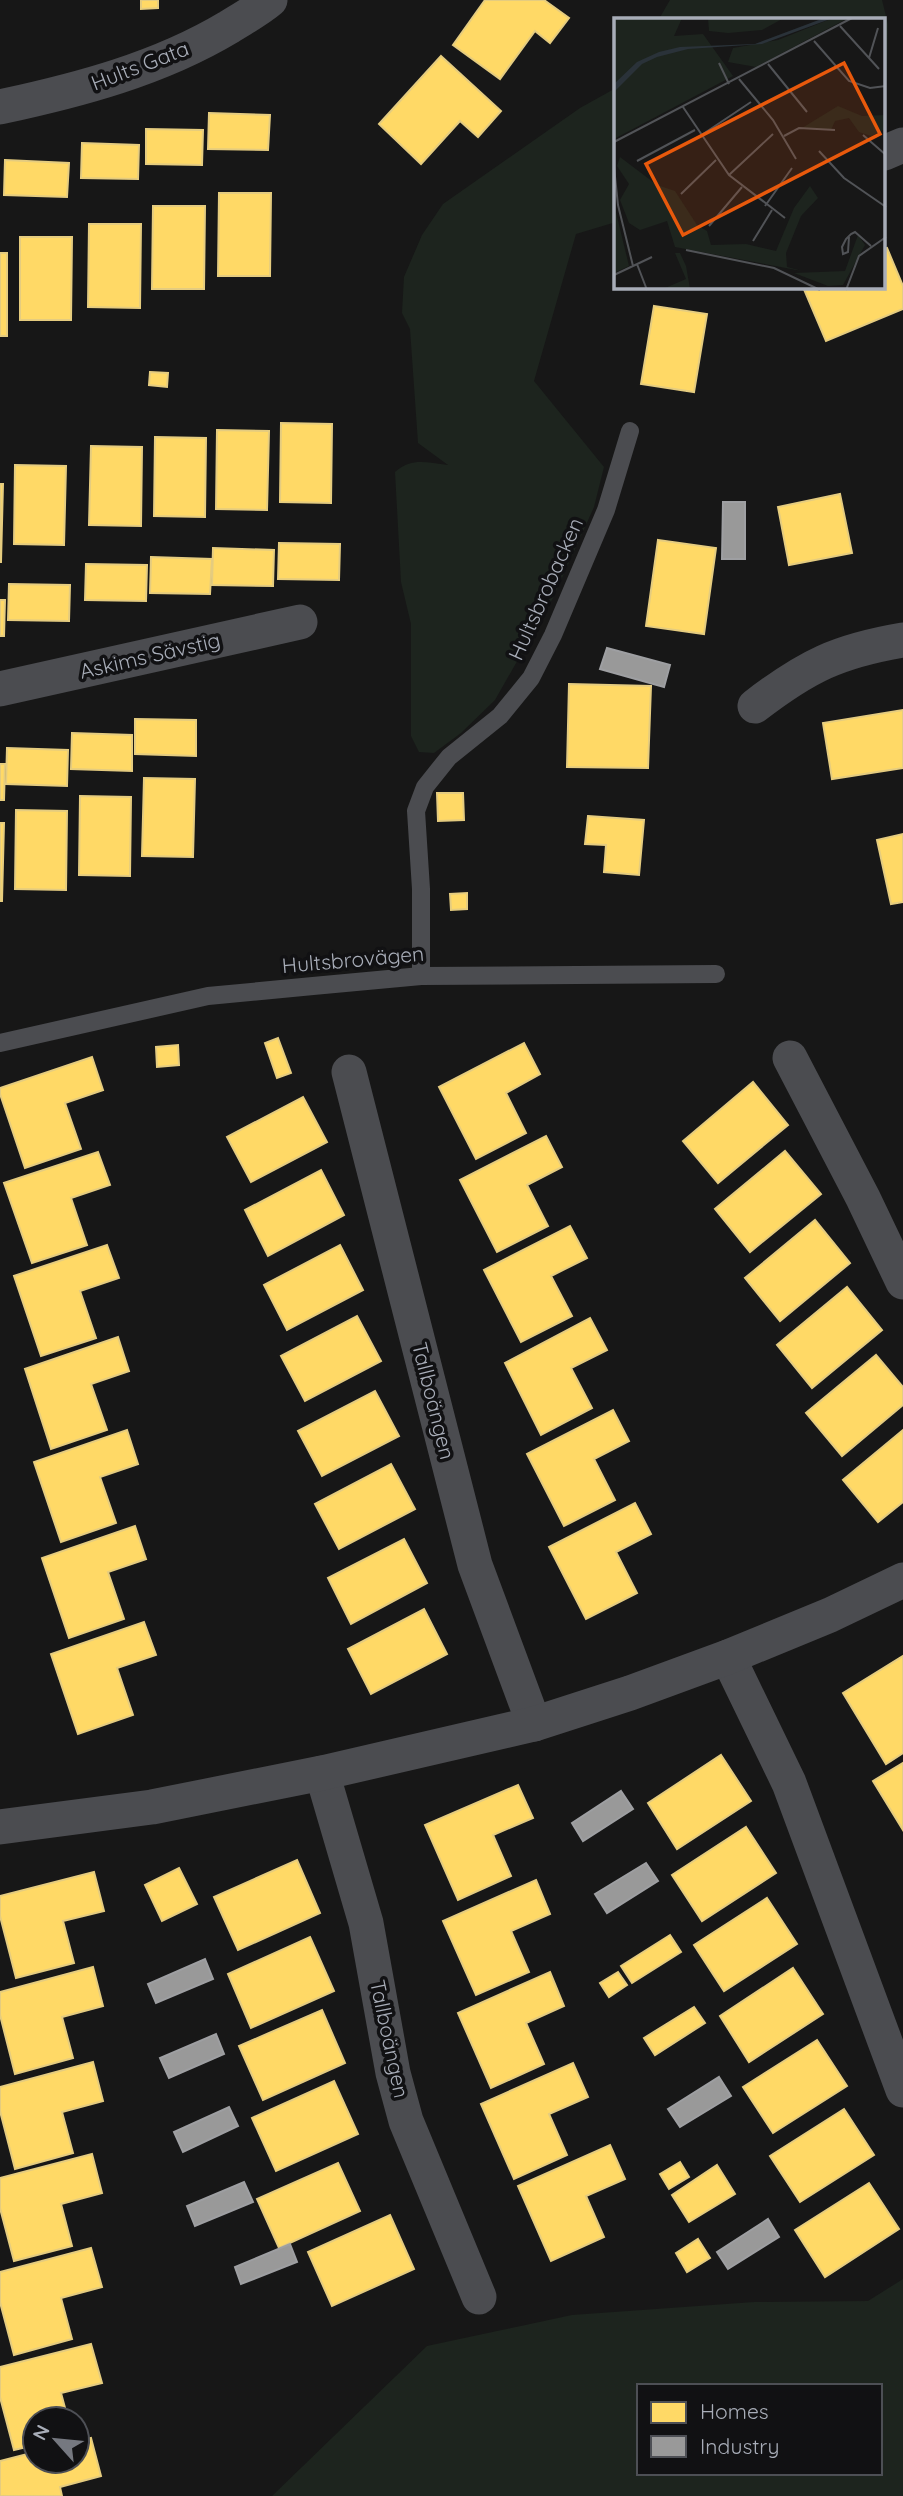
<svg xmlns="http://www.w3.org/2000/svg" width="903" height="2496" viewBox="0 0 903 2496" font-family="Quicksand,sans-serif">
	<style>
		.green { fill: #1d241e; fill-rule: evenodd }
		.homes { fill: #ffd966; stroke: #e5cc7f; stroke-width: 2 }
		.industry { fill: #999; stroke: #9e9fa2; stroke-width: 2 }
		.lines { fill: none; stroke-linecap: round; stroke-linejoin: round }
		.service { stroke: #4b4c50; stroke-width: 18 }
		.minor { stroke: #4b4c50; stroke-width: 35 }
		.labels { text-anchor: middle; stroke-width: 7; stroke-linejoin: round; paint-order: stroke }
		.street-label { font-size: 21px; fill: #a8adb8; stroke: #111113 }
		.inset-road { fill: none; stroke: #515357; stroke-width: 2 }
		.view { fill: #e8590c; fill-opacity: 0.15; stroke: #e8590c; stroke-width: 3.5 }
		.inset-edge { fill: none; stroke: #a8adb8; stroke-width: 3.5 }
	</style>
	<rect width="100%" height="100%" fill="#171717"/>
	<!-- green -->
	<g class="green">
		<polygon points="670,0 882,0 888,24 887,79 884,85 884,19 659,19"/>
		<path d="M 616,88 L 616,222 L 576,234 L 534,381 L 604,467 L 594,507 L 553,598 L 495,700 L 461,733 L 434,753 L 419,752 L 411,736 L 411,624 L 401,582 L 395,472 C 413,457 426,463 448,465 L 418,443 L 410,329 L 402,313 L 404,277 L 422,235 L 443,204 L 580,108 Z"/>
		<path d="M 903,2279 L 903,2496 L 272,2496 L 427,2346 L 572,2315 L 754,2302 L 868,2301 ZM 639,2386 L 880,2386 L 880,2473 L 639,2473 Z"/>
	</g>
	<!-- homes -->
	<g class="homes">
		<polygon points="141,0 158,0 158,8 141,9"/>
		<polygon points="485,0 544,0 569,18 550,43 535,31 500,79 453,45"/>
		<polygon points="441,56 501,111 478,137 460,121 421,164 379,124"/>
		<polygon points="209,113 270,115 268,150 208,149"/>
		<polygon points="146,129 203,130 202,165 146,164"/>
		<polygon points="82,143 139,145 138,179 81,178"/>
		<polygon points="5,160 69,163 67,197 4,195"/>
		<polygon points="219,193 271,193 270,276 218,276"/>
		<polygon points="153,206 205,206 204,289 152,289"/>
		<polygon points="89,224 141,224 140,308 88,307"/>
		<polygon points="20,237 72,237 71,320 20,320"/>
		<polygon points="887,248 903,286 903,309 826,341 803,287 884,287 884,249"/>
		<rect x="0" y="253" width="7" height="83"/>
		<polygon points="654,306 707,314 694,392 641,384"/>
		<polygon points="150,372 168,373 167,387 149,385"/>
		<polygon points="281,423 332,424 331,503 280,502"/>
		<polygon points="217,430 269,431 267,510 216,509"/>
		<polygon points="155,437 206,438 205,517 154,516"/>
		<polygon points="91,446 142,447 141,526 89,525"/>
		<polygon points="15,465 66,466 64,545 14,544"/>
		<polygon points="0,484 3,484 1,562 0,562"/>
		<polygon points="840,494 852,553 789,565 778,507"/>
		<polygon points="658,540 716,548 704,634 646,626"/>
		<polygon points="279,543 340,544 339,580 278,579"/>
		<polygon points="213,548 274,550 273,586 212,585"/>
		<polygon points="151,557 212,559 210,594 150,593"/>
		<polygon points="86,564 147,565 146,601 85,600"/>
		<polygon points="9,584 70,585 69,621 8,620"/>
		<polygon points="0,600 5,600 4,636 0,636"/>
		<polygon points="569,684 651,686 648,768 567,767"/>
		<polygon points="903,710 903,768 832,779 823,723"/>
		<polygon points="135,719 196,720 196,756 135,754"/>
		<polygon points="72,733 132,735 132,771 71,769"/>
		<polygon points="7,748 68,750 67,786 6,784"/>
		<polygon points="0,764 5,764 4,800 0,800"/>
		<polygon points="144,778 195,779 193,857 142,856"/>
		<polygon points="437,793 463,793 464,820 438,821"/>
		<polygon points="80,796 131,797 130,876 79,875"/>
		<polygon points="16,810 67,811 66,890 15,889"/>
		<polygon points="588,816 644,820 639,875 604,872 606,845 585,844"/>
		<polygon points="0,823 4,823 2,901 0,901"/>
		<polygon points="903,834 903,902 891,904 877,840"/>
		<polygon points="467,893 467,909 451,910 450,894"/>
		<polygon points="278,1038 291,1073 277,1078 265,1043"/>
		<polygon points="524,1043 540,1074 506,1093 526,1133 476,1159 439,1087"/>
		<polygon points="178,1045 179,1065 157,1067 156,1047"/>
		<polygon points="92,1057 103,1090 65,1103 81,1149 25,1168 0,1094 0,1088"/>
		<polygon points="753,1082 788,1125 718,1183 683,1141"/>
		<polygon points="303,1097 327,1142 251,1182 227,1137"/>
		<polygon points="546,1136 562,1167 527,1185 548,1226 497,1252 460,1180"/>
		<polygon points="785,1151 821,1194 750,1252 715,1209"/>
		<polygon points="98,1152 110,1185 71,1198 87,1245 32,1263 4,1183"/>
		<polygon points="321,1170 344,1215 268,1256 245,1210"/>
		<polygon points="815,1220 850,1263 780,1321 745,1278"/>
		<polygon points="570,1226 587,1258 551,1276 572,1316 521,1342 484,1270"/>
		<polygon points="107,1245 119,1278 80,1291 96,1338 41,1356 14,1276"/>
		<polygon points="340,1245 363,1290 287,1330 264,1285"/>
		<polygon points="847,1287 882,1330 812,1388 777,1345"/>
		<polygon points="357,1316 381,1361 305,1401 281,1356"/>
		<polygon points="590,1318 607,1350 571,1368 592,1408 541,1435 505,1363"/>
		<polygon points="118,1337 129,1371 91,1384 107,1430 51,1449 25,1369"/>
		<polygon points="876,1355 903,1387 903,1405 842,1456 806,1413"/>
		<polygon points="375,1391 399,1436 322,1476 298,1431"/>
		<polygon points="613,1410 629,1441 594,1459 615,1500 564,1526 527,1454"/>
		<polygon points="127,1430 138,1464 100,1477 116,1523 61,1542 34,1462"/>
		<polygon points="903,1430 903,1502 878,1522 843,1480"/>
		<polygon points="391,1464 415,1509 339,1549 315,1504"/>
		<polygon points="635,1503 651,1534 616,1552 637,1593 586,1619 549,1547"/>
		<polygon points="135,1526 146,1559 108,1572 124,1619 69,1638 42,1558"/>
		<polygon points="404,1539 427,1583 351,1624 328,1578"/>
		<polygon points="424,1609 447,1654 371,1694 348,1649"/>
		<polygon points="144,1622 156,1655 117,1668 133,1715 78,1734 51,1654"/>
		<polygon points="903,1656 903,1753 886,1764 843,1693"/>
		<polygon points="721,1755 751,1801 677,1849 648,1803"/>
		<polygon points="903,1763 903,1830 873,1781"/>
		<polygon points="518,1785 533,1818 493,1835 511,1876 458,1900 425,1825"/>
		<polygon points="746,1827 776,1873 702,1921 672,1875"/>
		<polygon points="297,1860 320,1913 238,1950 214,1897"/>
		<polygon points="179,1868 197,1904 162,1921 145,1885"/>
		<polygon points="94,1872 104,1911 63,1921 74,1963 16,1978 0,1916 0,1896"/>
		<polygon points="536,1880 550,1914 511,1931 529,1972 476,1995 443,1921"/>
		<polygon points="767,1898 797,1944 724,1991 694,1945"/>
		<polygon points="670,1935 681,1952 632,1983 621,1966"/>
		<polygon points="310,1937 334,1991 251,2028 228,1974"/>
		<polygon points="93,1967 103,2006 62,2017 73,2058 15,2074 0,2015 0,1992"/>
		<polygon points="793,1968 823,2014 749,2062 720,2016"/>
		<polygon points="550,1972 564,2006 526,2023 544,2064 491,2088 458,2013"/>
		<polygon points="618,1972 627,1985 609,1997 600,1983"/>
		<polygon points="694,2007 705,2023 655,2055 644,2038"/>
		<polygon points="322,2010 345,2063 263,2100 239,2046"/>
		<polygon points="817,2040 847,2086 773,2133 743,2087"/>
		<polygon points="93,2062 103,2101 62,2112 73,2153 15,2169 0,2111 0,2087"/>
		<polygon points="573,2063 588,2097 549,2114 567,2155 514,2179 481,2104"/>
		<polygon points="334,2081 358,2134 276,2171 252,2118"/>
		<polygon points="844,2109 874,2155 800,2202 770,2156"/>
		<polygon points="610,2145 625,2179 586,2196 604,2237 551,2261 518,2186"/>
		<polygon points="92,2154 102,2193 61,2204 72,2246 14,2261 0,2208 0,2178"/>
		<polygon points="680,2162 689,2177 669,2189 660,2174"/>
		<polygon points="338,2163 360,2211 279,2248 257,2199"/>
		<polygon points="717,2165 735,2194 689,2222 672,2195"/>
		<polygon points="869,2183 899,2229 825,2277 795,2230"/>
		<polygon points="390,2215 414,2269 332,2306 308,2252"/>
		<polygon points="698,2239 710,2258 687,2272 676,2253"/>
		<polygon points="91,2248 102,2287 61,2298 72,2339 14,2355 0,2302 0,2272"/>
		<polygon points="91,2344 102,2383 61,2393 68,2419 35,2419 35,2445 14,2450 0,2397 0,2367"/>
		<polygon points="91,2438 101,2476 60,2487 62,2496 0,2496 0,2461 35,2452 35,2461 77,2461 77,2441"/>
	</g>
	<!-- industry -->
	<g class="industry">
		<polygon points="723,502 745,502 745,559 722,559"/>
		<polygon points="607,648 670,665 664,687 600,669"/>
		<polygon points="621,1791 633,1809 583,1841 572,1823"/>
		<polygon points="646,1863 658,1881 607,1913 595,1894"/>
		<polygon points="205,1959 213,1979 156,2003 148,1984"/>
		<polygon points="216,2034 224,2054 169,2078 160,2058"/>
		<polygon points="719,2077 731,2096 680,2127 668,2109"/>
		<polygon points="229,2107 238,2126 183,2152 174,2132"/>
		<polygon points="244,2182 253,2202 195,2226 187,2206"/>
		<polygon points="768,2219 779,2237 728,2269 717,2252"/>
		<polygon points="290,2244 297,2262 241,2284 235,2267"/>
	</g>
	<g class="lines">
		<!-- service -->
		<g class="service">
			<polyline points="421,976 421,889 416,811 425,787 449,757 500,716 531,678 553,635 606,510 630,431"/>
			<polyline points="0,1043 208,996 313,986 421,976 716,974"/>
		</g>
		<!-- minor -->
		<g class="minor">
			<path d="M 0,107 C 79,90 159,69 229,27 C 243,18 257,11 270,0"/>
			<polyline points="884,153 903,145"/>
			<polyline points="0,689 300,622"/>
			<path d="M 755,706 C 807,666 838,651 903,640"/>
			<polyline points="790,1058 863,1198 903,1282"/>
			<polyline points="349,1072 475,1565 534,1724"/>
			<polyline points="728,1657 789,1783 903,2090"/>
			<polyline points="322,1773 366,1923 393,2073 406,2121 479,2297"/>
			<polyline points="0,1827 152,1807 322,1773 534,1724 630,1693 728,1657 830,1615 903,1580"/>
		</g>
	</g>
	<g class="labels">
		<!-- street labels -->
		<g class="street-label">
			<text transform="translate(140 66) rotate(-21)" y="7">Hults Gata</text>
			<text transform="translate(546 589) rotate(-66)" y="7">Hultsbrobacken</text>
			<text transform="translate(150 656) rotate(-13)" y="7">Askims Sävstig</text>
			<text transform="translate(353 960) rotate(-5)" y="7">Hultsbrovägen</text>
			<text transform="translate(433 1401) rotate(76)" y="7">Tallboängen</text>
			<text transform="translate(389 2039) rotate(78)" y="7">Tallboängen</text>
		</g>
	</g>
	<!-- overview -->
	<g transform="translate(614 18)">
		<rect width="271" height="271" fill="#171717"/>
		<path d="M 0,0 L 68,0 L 60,18 L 89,16 L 119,58 L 0,121 ZM 94,0 L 170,0 L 148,12 L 114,15 L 95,13 ZM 219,0 L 234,0 L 142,49 L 114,44 L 119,30 L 164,22 ZM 224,88 L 248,98 L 271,97 L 271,111 L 257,118 L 245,114 L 235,100 L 221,103 L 217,112 L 188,110 ZM 6,139 L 43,167 L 61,173 L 83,207 L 93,213 L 97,227 L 132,226 L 162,233 L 180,190 L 196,168 L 204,180 L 187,198 L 172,235 L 173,249 L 188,253 L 61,229 L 53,203 L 26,212 L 15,205 L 6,182 L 15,166 L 3,148 ZM 0,186 L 15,248 L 0,255 ZM 244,217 L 251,227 L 229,267 L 214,268 L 180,255 L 231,253 ZM 61,235 L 66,235 L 72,248 L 76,271 L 49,271 L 72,261 Z" fill="#1d241e"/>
		<path d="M 210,0 L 219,0 L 148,26 L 74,31 L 43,39 L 28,46 L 0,74 L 0,66 L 23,44 L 45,34 L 66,29 L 141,26 Z" fill="#2a3239"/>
		<path class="inset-road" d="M 226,8 L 265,51M 200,23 L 235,63 L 256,70 L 272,68M 255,40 L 264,10M 105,45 L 115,66M 154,46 L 193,94M 125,61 L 159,102 L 182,141M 69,89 L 115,157 L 171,200M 249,117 L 272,137M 86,118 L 137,84M 170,118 L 185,110 L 221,112M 0,124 L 238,0M 205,133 L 230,160 L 272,189M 23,143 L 81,112M 0,149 L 4,187 L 19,248M 115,157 L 159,116M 67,176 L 102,142M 151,188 L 178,150M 95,208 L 128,169M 235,219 L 234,234 L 229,236 L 228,229 L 232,221 L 237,216 L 241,214 L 257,228M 139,223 L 158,192M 72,232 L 160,250 L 206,272M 23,246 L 33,272M 0,257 L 38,239M 232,272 L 245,238 L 272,219"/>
		<path class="view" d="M 230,45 L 266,116 L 69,217 L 32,146 Z"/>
		<rect width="271" height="271" class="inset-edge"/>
	</g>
	<!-- legend -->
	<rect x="637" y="2384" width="245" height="91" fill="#111113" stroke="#4d4f55" stroke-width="2"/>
	<rect x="651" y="2402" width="35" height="21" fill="#ffd966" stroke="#4d4f55" stroke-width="2"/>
	<text x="700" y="2419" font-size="21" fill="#a8adb8">Homes</text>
	<rect x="651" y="2436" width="35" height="21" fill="#999999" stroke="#4d4f55" stroke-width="2"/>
	<text x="700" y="2454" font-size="21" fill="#a8adb8">Industry</text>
	<!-- north arrow -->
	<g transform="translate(56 2440) rotate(297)"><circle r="33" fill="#111113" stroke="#4d4f55" stroke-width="2"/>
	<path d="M0-5L12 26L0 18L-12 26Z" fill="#757880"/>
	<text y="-10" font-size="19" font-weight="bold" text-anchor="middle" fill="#a8adb8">N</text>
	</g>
</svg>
